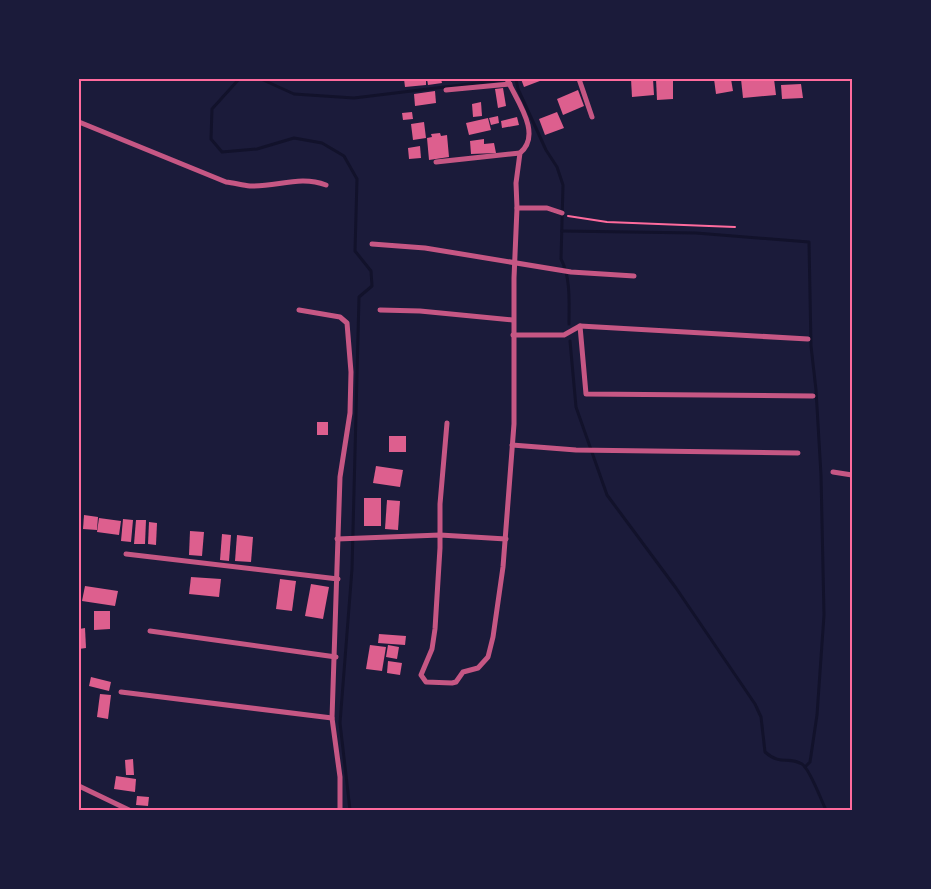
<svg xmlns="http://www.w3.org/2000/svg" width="931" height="889" viewBox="0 0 931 889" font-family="Quicksand,sans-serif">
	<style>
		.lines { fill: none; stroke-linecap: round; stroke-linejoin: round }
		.stream { stroke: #12122b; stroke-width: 3 }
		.building { fill: #dd5f8e }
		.path { stroke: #ff6b9d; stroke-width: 2 }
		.minor { stroke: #c65784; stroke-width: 5 }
		.neatline { fill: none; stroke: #ff6b9d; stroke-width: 2 }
	</style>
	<rect width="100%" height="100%" fill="#1b1b3a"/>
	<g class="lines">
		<!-- stream -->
		<g class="stream">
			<polyline points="239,79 212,109 211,139 222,152 257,149 294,138 322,143 344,156 357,179 355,251 371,271 372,286 359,297 352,569 340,723 350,810"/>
			<polyline points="261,79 294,94 354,98 502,80"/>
			<path d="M 516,79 L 518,89 L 546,150 L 557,167 L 563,185 L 561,259 C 571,278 569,303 569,324"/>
			<polyline points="562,231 696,233 809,242 811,346 816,390 821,475 824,615 817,715 810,762 805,767"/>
			<path d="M 570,341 L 576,407 L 607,495 L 676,588 L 755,704 L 761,717 L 765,752 C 781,766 788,756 802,764 C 810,769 821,800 826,810"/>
		</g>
	</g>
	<!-- building -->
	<g class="building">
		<polygon points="404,79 426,79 426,85 405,87"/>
		<polygon points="427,79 441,79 442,83 428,85"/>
		<polygon points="521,79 545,79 524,87"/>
		<polygon points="631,79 653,79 654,95 632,97"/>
		<polygon points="656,79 673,79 673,99 657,100"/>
		<polygon points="714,79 731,79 733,91 716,94"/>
		<polygon points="741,79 774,79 776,95 743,98"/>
		<polygon points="801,84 803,98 782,99 781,85"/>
		<polygon points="503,88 506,106 498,108 495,89"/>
		<polygon points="578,90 584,106 563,115 557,99"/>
		<polygon points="435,91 436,103 415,106 414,94"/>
		<polygon points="481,102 482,116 473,117 472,104"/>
		<polygon points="412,112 413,119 403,120 402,113"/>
		<polygon points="557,112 564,128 545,135 539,119"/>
		<polygon points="498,116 499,123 491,125 489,118"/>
		<polygon points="517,117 519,125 502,128 501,121"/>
		<polygon points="488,118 491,130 469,135 466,123"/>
		<polygon points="424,122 426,138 413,140 411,124"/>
		<polygon points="440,133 441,136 447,135 449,157 429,160 427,138 432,137 431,134"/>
		<polygon points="484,139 484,144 494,143 496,153 471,154 470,141"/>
		<polygon points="420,146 421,158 409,159 408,148"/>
		<rect x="317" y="422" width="11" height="13"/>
		<rect x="389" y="436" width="17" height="16"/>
		<polygon points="376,466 403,470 400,487 373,483"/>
		<rect x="364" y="498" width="17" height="28"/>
		<polygon points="387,500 400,501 398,530 385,529"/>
		<polygon points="84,515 98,517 97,530 83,529"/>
		<polygon points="99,518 121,521 119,535 97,532"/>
		<polygon points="123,519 133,520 131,542 121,541"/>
		<polygon points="136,520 146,520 145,544 134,544"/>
		<polygon points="149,522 157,523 156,545 148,544"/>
		<polygon points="190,531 204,532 202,556 189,555"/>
		<polygon points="222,534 231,535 229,561 220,560"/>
		<polygon points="237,535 253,537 251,562 235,561"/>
		<polygon points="191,577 221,579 219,597 189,594"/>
		<polygon points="280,579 296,581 292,611 276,609"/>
		<polygon points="311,584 329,587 323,619 305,616"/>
		<polygon points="85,586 118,591 115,606 82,601"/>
		<polygon points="94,611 110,611 110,629 94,630"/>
		<polygon points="85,628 86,648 79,649 79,629"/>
		<polygon points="379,634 406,636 405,645 378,643"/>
		<polygon points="370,645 386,647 382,671 366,669"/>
		<polygon points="388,645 399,647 397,659 386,657"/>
		<polygon points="388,661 402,663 400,675 387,673"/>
		<polygon points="91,677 111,682 109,691 89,686"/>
		<polygon points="100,694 111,695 108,719 97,717"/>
		<polygon points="133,759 134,775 126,775 125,760"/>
		<polygon points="116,776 136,779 135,792 114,789"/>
		<polygon points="137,796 149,797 148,806 136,805"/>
	</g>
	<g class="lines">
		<!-- path -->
		<polyline class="path" points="568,216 607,222 735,227"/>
		<!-- minor -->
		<g class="minor">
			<polyline points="579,79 592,117"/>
			<polyline points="446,90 510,84"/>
			<path d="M 79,122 L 226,182 C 234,183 242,185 250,186 C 277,187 300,175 326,185"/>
			<polyline points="436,162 520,153"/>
			<polyline points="517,208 547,208 562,213"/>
			<polyline points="372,244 425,248 571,272 634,276"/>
			<polyline points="299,310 340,317 347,323 351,372 350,413 340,477 332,718 340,777 340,810"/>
			<polyline points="380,310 420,311 513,320"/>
			<polyline points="580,326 808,339"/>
			<polyline points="513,335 564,335 580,326 586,394 813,396"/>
			<path d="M 447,423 L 440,504 L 440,548 L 435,629 L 432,649 L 421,675 L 426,682 L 452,683 L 456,682 L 463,672 L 478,668 L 488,657 L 493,637 L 503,567 L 514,424 L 514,278 L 517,208 L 516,183 L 520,153 C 543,134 516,100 507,79"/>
			<polyline points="512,445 576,450 798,453"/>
			<polyline points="833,472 852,475"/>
			<polyline points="337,539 440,535 506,539"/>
			<polyline points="126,554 338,579"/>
			<polyline points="150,631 336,657"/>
			<polyline points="121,692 332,718"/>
			<polyline points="79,786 129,810"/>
		</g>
	</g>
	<!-- border -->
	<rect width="931" height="889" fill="none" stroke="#1b1b3a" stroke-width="160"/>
	<rect x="80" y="80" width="771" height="729" class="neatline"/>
</svg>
